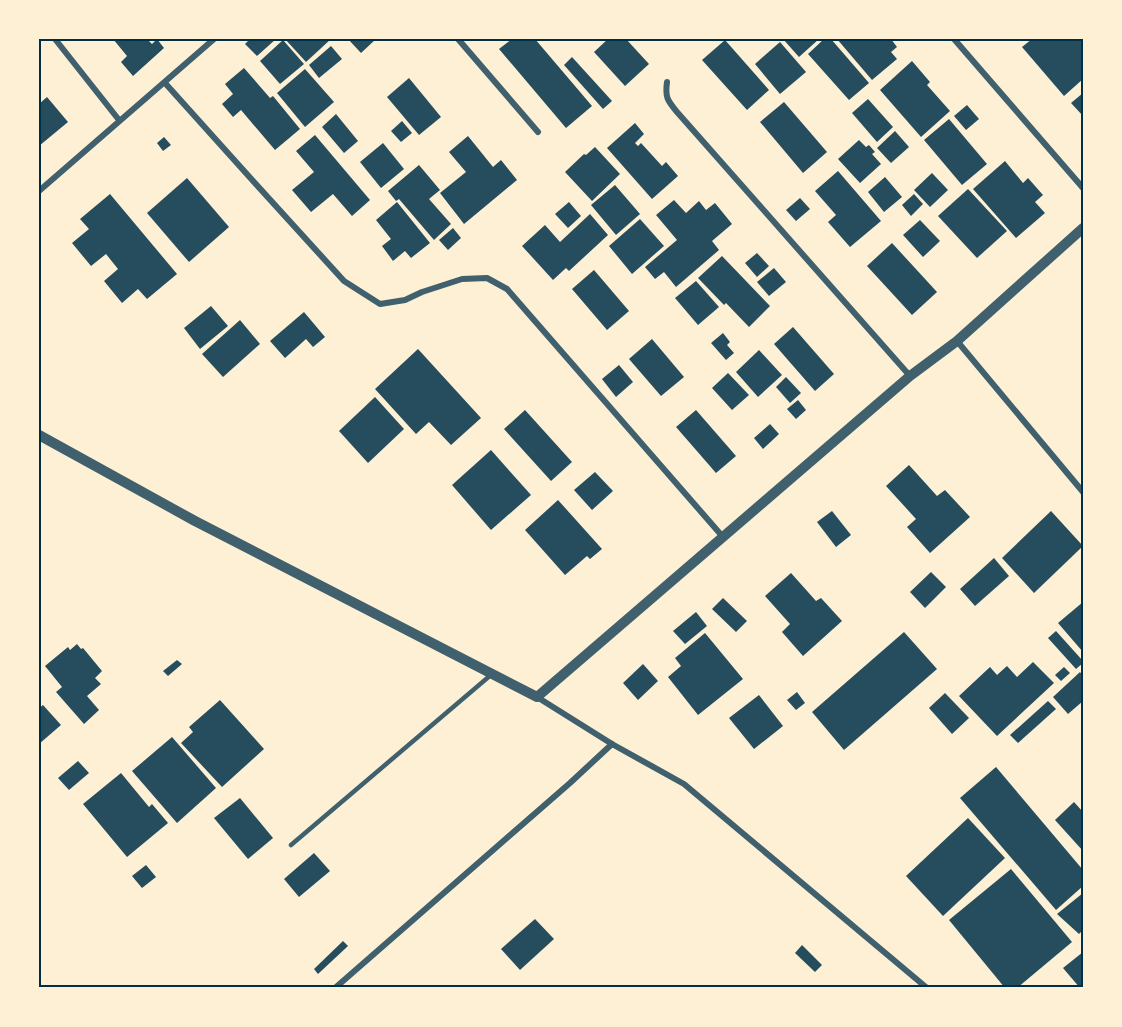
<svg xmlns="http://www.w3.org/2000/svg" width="1122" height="1027" viewBox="0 0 1122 1027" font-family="Signika,sans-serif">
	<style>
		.building { fill: #264d5e }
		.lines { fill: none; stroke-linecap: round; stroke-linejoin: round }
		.service { stroke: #3f606c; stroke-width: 4.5 }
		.minor { stroke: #3f606c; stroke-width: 6 }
		.tertiary { stroke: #3f606c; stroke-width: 10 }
		.neatline { fill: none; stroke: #003049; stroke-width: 2 }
	</style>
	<rect width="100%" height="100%" fill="#fdf0d5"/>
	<!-- building -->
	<g class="building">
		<polygon points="113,39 147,39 152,44 157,39 164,48 133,76 121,62 127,56"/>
		<polygon points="250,39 276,39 257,56 245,44"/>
		<polygon points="285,39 331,39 306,62"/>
		<polygon points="348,39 376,39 361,53"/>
		<polygon points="512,39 535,39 592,106 566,128 499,49"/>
		<polygon points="608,39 626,39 649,64 625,86 594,52"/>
		<polygon points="783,39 819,39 799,57"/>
		<polygon points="824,39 826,41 831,39 869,83 849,100 808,54"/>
		<polygon points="837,39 891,39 897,47 891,52 897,59 872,80"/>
		<polygon points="1032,39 1083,39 1083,79 1064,96 1022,47"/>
		<polygon points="283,40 304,64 280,84 260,61"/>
		<polygon points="725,40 769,90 747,110 702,60"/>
		<polygon points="780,42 806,72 780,94 755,64"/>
		<polygon points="331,46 342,59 319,78 309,65"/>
		<polygon points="572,57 612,101 603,109 564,65"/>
		<polygon points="912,61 930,82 927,85 950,111 921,137 880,90"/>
		<polygon points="244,68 270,98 273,96 300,129 275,150 241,110 233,117 222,104 233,94 225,84"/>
		<polygon points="305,69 334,102 305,127 277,93"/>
		<polygon points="409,78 441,117 419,135 387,97"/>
		<polygon points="1083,93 1083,116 1071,103"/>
		<polygon points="47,97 68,122 39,146 39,104"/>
		<polygon points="868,99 893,127 877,142 852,113"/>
		<polygon points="784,102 827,152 803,173 760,122"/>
		<polygon points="967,105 979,119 966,130 954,116"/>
		<polygon points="336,114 358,141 344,153 322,127"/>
		<polygon points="949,119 987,164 962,185 924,140"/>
		<polygon points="402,121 412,133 401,142 391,131"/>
		<polygon points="635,123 644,134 635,143 638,146 641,143 662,166 666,162 678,176 652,199 607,148"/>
		<polygon points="895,131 909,147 891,163 877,148"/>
		<polygon points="315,135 370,200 352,216 333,194 311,212 292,190 314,172 296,151"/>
		<polygon points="468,136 493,167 501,160 517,180 464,224 440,193 466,172 449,152"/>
		<polygon points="164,137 171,145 163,151 157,143"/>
		<polygon points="859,140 866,147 869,145 875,152 872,154 881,164 860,183 838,159"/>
		<polygon points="383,143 404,169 381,188 360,162"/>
		<polygon points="595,147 620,174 592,201 565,172 584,154 586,155"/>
		<polygon points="1005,161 1023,183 1028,178 1043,195 1035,202 1045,213 1016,238 973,189"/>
		<polygon points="419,165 440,190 429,199 451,224 434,240 399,199 396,201 388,191"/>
		<polygon points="838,171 881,221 850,247 828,222 836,215 815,191"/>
		<polygon points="932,173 948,190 930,207 914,190"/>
		<polygon points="885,177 902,197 884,212 868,192"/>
		<polygon points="187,178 229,227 189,262 147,213"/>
		<polygon points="615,185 640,214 616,235 591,205"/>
		<polygon points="968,189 1007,231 977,258 938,216"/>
		<polygon points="110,194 177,274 147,299 138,289 122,303 104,281 118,269 106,254 91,266 72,243 89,229 80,219"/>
		<polygon points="914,194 923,204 911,216 902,205"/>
		<polygon points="800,198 810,209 796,221 786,210"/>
		<polygon points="674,200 686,213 699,201 706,210 715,203 732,224 712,241 719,250 676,287 664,272 655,279 645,267 677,240 656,215"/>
		<polygon points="397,202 430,243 411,258 405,251 393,261 382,246 391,239 376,220"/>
		<polygon points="569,202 581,216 568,228 555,214"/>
		<polygon points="590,214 608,235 569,271 566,268 553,280 522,246 545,225 560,242"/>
		<polygon points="640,219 664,246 632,274 609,246"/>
		<polygon points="920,220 940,241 923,257 903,235"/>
		<polygon points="453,228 461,238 448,250 439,240"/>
		<polygon points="892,243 937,292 912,315 867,266"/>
		<polygon points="757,253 769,266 757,277 745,263"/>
		<polygon points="722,256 770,306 749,327 726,303 724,305 698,278"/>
		<polygon points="774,268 786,282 769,296 757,282"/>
		<polygon points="594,270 629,311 607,330 572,289"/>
		<polygon points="696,281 719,307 698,325 675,298"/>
		<polygon points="211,306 228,326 200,349 184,328"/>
		<polygon points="304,312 325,337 313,347 306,339 285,358 270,341"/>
		<polygon points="240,320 260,344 223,377 202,354"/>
		<polygon points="793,327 834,374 815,391 774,344"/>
		<polygon points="723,333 730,342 727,345 734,353 726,360 711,343"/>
		<polygon points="652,339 684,377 661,396 629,359"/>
		<polygon points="418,349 481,418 451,445 429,422 416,434 375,389"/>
		<polygon points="759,350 782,375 758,397 736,372"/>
		<polygon points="619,365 633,382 616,397 602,379"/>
		<polygon points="728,373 749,395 732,410 712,388"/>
		<polygon points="786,377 801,393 790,403 776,387"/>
		<polygon points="375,397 404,429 368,463 339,431"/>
		<polygon points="798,400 806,410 796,419 787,409"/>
		<polygon points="525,410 572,462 551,481 504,429"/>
		<polygon points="696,410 736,456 716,473 676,427"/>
		<polygon points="770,424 779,434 763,449 754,438"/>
		<polygon points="491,450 531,495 491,530 452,485"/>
		<polygon points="909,465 937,496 945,490 970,517 930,553 907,527 916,519 886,486"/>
		<polygon points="595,472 613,491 592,510 574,490"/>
		<polygon points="558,500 602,549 590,559 587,556 565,575 525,530"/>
		<polygon points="832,511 851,535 836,547 817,522"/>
		<polygon points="1051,511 1083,546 1034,593 1002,558"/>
		<polygon points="994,558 1009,576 975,606 960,589"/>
		<polygon points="931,572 946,587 925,608 910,592"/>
		<polygon points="791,573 816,601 821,598 842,621 803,656 782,632 790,624 765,596"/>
		<polygon points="723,598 747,621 736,632 712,609"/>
		<polygon points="1083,602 1083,652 1058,623"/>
		<polygon points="696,612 707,626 685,644 673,631"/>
		<polygon points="1056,631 1083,661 1083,663 1076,669 1048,638"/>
		<polygon points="904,632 937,669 844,750 812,712"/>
		<polygon points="705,633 743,679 698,715 668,677 681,666 675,658"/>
		<polygon points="77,644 81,649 83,648 102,671 95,678 101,684 87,696 99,710 84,724 56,692 62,687 45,666 68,647 70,650"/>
		<polygon points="177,660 182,664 168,676 163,671"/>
		<polygon points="1033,662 1054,683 997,736 959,696 990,667 997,675 1007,666 1017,677"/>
		<polygon points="643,664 658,681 638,700 623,683"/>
		<polygon points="1064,667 1070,673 1061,681 1055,675"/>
		<polygon points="1080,672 1083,676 1083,701 1068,714 1053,697"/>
		<polygon points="797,692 805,703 796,710 787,700"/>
		<polygon points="945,693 969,718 952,734 929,708"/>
		<polygon points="759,695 783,726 754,749 729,718"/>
		<polygon points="220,700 264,749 222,787 181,743 193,732 189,727"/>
		<polygon points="1048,701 1056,709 1018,743 1010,735"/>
		<polygon points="43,705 61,725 39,744 39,708"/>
		<polygon points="172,737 216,788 177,823 132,771"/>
		<polygon points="78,761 89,773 69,790 58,778"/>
		<polygon points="996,767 1083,870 1083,886 1056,910 960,798"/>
		<polygon points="121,773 149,807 152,804 168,823 127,857 83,804"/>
		<polygon points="240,798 273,838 248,859 214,818"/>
		<polygon points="1074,802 1083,812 1083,851 1055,820"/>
		<polygon points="968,818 1005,858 943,916 906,876"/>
		<polygon points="314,853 330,871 299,897 284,879"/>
		<polygon points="146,865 156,877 142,888 132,876"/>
		<polygon points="1011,869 1072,942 1017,988 1005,988 949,920"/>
		<polygon points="1083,893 1083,930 1079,934 1057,914"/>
		<polygon points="535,919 554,939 520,970 501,949"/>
		<polygon points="343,941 348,946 318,974 314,969"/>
		<polygon points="802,945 822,965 815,972 795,953"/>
		<polygon points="1083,952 1083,988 1080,988 1063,968"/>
	</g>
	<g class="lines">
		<!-- service -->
		<polyline class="service" points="291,845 492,674"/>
		<!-- minor -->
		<g class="minor">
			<polyline points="55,39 119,120"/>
			<polyline points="458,39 538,132"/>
			<polyline points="954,39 1083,188"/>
			<path d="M 667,82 C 665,97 667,100 677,112 L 910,376"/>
			<polyline points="165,83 254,182 344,281 380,304 405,300 422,292 462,279 487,278 507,289 723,537"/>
			<polyline points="39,191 214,39"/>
			<polyline points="957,341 1083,492"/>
			<polyline points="537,697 612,744 684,784 927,988"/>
			<polyline points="335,988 570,783 612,744"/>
		</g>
		<!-- tertiary -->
		<polyline class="tertiary" points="39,435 195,521 537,697 910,376 957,341 1083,228"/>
	</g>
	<!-- border -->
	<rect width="1122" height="1027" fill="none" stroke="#fdf0d5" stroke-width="81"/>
	<rect x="40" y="40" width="1042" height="946" class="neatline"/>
</svg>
